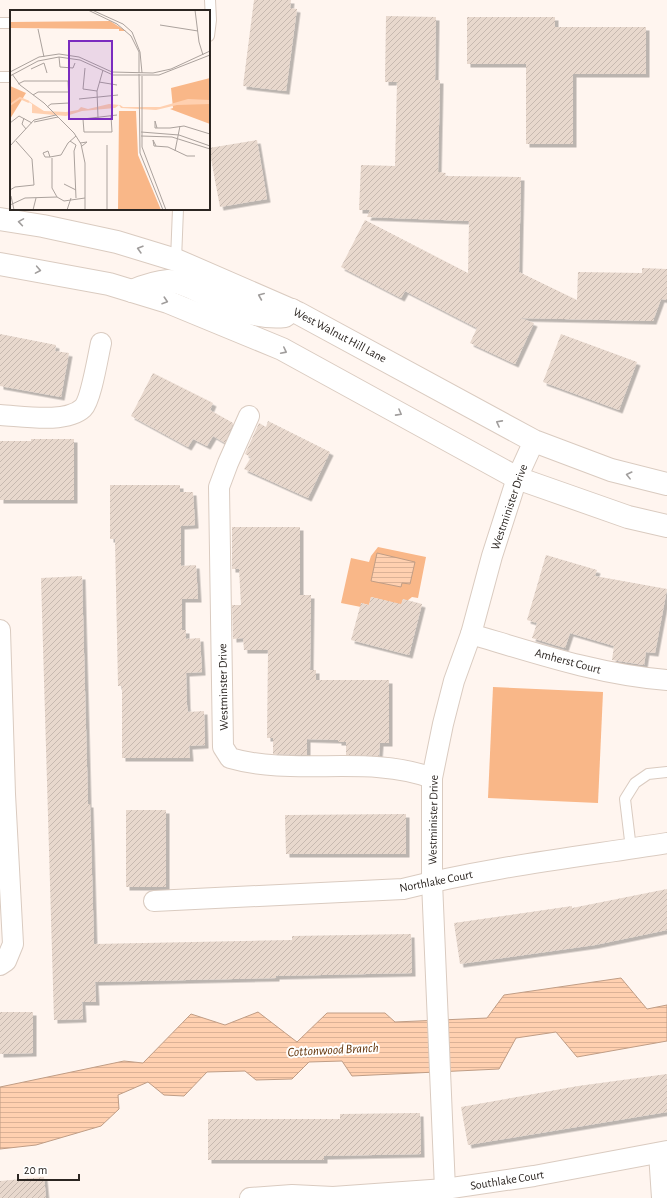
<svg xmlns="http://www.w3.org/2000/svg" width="667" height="1198" viewBox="0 0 667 1198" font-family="'Alegreya Sans',sans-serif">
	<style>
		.park { fill: #f9b788 }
		.water { fill: url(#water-rules); stroke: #c09d85 }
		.building { fill: url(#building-hatch); filter: url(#shadow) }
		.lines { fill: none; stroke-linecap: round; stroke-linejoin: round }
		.service-casing { stroke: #dacbc0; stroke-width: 12 }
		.minor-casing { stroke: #dacbc0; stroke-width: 22 }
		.secondary-casing { stroke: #dacbc0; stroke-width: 24 }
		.service { stroke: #fff; stroke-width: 10 }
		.minor { stroke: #fff; stroke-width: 20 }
		.secondary { stroke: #fff; stroke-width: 22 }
		.oneway { stroke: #a09d9c }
		.labels { text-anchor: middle; stroke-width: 4; stroke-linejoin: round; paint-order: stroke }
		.street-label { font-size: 12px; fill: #2c2622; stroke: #fff }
		.water-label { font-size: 13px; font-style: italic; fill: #613105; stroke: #fff }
		.inset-river { fill: none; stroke: #ffd0b0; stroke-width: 2 }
		.inset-road { fill: none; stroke: #aba29d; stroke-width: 1 }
		.view { fill: #7b2cbf; fill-opacity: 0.15; stroke: #7b2cbf; stroke-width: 2 }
		.inset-edge { fill: none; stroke: #2c2622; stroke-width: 2 }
	</style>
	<defs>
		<pattern id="water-rules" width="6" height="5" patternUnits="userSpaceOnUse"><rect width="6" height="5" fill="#ffd0b0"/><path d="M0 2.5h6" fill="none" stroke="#dbb297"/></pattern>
		<pattern id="building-hatch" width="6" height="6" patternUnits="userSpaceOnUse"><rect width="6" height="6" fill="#e8d8cd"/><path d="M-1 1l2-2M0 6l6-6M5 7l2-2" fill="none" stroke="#c7b9b0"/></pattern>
		<filter id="shadow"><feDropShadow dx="3.5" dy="3.5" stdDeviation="0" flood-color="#0004"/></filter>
	</defs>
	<rect width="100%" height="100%" fill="#fff5ef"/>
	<!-- park -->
	<g class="park">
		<polygon points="378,547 426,557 418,598 412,597 407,601 403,599 399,613 391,602 371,597 369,605 361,603 361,607 341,603 351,558 369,562 371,556"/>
		<polygon points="493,687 603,692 598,803 488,798"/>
	</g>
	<!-- water -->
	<g class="water">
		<polygon points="377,553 415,562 410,584 402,583 401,587 371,581"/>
		<polygon points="621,978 647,1009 667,1005 667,1041 577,1057 556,1032 516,1038 499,1069 352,1076 342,1061 309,1062 292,1079 256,1080 245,1071 207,1072 184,1096 164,1095 148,1082 118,1095 119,1109 101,1126 36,1145 0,1149 0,1087 124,1061 143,1063 191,1014 225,1025 258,1012 297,1042 327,1013 385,1013 395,1022 487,1018 504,995"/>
	</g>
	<!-- building -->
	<g class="building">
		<polygon points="254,0 291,0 290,8 297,9 286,91 243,86"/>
		<polygon points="386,16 436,17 435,80 440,80 438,172 446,173 445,176 521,177 519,272 577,300 578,272 642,273 642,268 667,269 667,300 661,299 653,321 520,318 534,323 515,364 470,343 477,328 405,291 401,298 341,267 365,220 468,273 469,221 367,217 370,210 359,210 361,165 395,166 397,82 385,82"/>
		<polygon points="467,17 555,17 555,27 646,27 646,74 573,74 573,144 526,144 526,64 467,64"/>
		<polygon points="257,140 267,199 220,207 209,148"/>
		<polygon points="0,334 56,345 55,351 69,353 61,397 0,386"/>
		<polygon points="561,334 637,362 619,410 543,382"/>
		<polygon points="153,373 213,403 210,410 233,423 225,443 213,436 207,446 193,439 188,447 131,416"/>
		<polygon points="268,421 330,452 308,498 244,469 251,457 245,454 259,423 266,427"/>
		<polygon points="31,439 74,439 74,500 0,500 0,441 31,441"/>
		<polygon points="110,485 180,485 180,492 193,492 195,525 181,526 181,566 196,565 198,599 182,599 182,630 186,630 186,639 200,638 202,672 186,673 187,705 188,712 204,711 205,745 189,746 190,758 122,758 122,686 118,686 115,539 110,539"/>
		<polygon points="232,527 300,527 300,595 311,595 310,670 316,670 316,680 389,680 389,743 380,743 379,756 346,755 346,742 338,742 338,740 307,739 307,755 273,754 273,738 267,738 268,650 244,650 243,638 233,639 232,605 241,605 239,569 232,569"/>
		<polygon points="546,555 597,570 595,576 667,589 655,653 646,652 644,665 612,660 614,646 570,633 565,648 532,638 537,623 527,620"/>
		<polygon points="82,576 88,804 90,804 94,944 292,940 292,936 411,934 412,973 276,976 276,978 95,982 96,1002 82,1002 83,1019 54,1020 41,578"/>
		<polygon points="371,597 401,604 403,599 422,604 409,655 351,640 361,603 369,605"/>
		<rect x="126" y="810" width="40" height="77"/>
		<polygon points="406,814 406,854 286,854 285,815"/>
		<polygon points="667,889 667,930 595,945 460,964 454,923 572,906 572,908"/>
		<polygon points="0,1012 33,1012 33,1053 0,1054"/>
		<polygon points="667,1074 667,1112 468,1145 461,1107 578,1086"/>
		<polygon points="420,1113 421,1154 324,1156 324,1160 208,1160 208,1119 340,1119 340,1114"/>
		<polygon points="44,1177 46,1198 0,1198 0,1181"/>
	</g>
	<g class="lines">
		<!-- service casing -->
		<g class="service-casing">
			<g id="service">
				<polyline points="0,23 11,23"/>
				<polyline points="209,36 211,20 210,0"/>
				<polyline points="0,77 11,77"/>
				<polyline points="176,260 178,209"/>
				<polyline points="631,849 625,799 635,783 648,774 667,772"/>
			</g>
		</g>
		<!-- minor casing -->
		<g class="minor-casing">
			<g id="minor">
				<path d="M 0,415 C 22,416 66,424 83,408 C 91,400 98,356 101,343"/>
				<path d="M 249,416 L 228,463 L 219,487 L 223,747 L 230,758 C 295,777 368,754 432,778"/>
				<polyline points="0,630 5,794 13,944 6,961 0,965"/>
				<path d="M 471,634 C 535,653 600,675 667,680"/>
				<path d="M 154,901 L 403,889 C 489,867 579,857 667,843"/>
				<polyline points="659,1153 662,1198"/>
				<polyline points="445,1189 432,882 432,778 443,724 454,681 471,634 492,556 517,478 534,441"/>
				<polyline points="250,1198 292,1195 333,1197 445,1189 534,1176 667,1151"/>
			</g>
		</g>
		<!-- secondary casing -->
		<g class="secondary-casing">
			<g id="secondary">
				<polyline points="0,219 43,226 117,242 176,260 298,313 534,441 611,470 667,484"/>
				<polyline points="0,264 109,284 168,302 282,349 517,478 628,517 667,526"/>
				<path d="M 132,291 C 144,286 155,282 168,281 C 181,281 196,290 208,296 C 232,308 258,319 285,316 L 292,310"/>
			</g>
		</g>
		<!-- service -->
		<use href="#service" class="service"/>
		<!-- minor -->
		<use href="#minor" class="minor"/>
		<!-- secondary -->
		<use href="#secondary" class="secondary"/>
	</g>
	<!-- one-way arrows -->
	<defs><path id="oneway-chevron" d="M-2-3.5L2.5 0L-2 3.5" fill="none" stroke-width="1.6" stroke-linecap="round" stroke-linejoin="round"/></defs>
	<g class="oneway">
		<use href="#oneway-chevron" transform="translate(21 222) rotate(-171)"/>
		<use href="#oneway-chevron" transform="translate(140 249) rotate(-164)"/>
		<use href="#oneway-chevron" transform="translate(38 270) rotate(10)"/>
		<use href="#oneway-chevron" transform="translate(261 296) rotate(-157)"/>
		<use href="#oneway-chevron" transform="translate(165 301) rotate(18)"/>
		<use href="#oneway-chevron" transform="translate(284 351) rotate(27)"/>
		<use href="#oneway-chevron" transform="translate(399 413) rotate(29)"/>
		<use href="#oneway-chevron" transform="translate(499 423) rotate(-152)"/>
		<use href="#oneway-chevron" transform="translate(629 475) rotate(-166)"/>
	</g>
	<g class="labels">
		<!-- street labels -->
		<g class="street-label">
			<text transform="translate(340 335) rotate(28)" y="4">West Walnut Hill Lane</text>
			<text transform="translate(509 507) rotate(-71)" y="4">Westminister Drive</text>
			<text transform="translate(568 661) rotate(15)" y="4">Amherst Court</text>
			<text transform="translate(223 687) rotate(-91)" y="4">Westminster Drive</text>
			<text transform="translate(433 820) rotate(-89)" y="4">Westminister Drive</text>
			<text transform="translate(436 881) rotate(-11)" y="4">Northlake Court</text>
			<text transform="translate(507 1180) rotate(-9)" y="4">Southlake Court</text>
		</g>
		<!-- water labels -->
		<g class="water-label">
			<text transform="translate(333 1049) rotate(-3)" y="5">Cottonwood Branch</text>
		</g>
	</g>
	<!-- overview -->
	<g transform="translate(10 10)">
		<rect width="200" height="200" fill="#fff5ef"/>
		<path d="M 100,11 L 116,21 L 109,21 L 109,19 L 0,18 L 0,12 ZM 200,68 L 200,114 L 160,99 L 163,98 L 161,78 Z" fill="#f9b788"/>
		<path d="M 0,76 L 16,83 L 0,109 Z" fill="#f9b788"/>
		<path d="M 109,101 L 126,101 L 128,145 L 151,200 L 108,200 Z" fill="#f9b788"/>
		<path d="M 178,89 L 200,90 L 200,94 L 167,95 L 146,100 L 111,98 L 109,95 L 105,98 L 72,101 L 56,106 L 22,103 L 22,94 L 17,91 L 17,90 L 34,101 L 56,102 L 68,100 L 71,97 L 78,99 L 99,94 L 110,95 L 113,97 L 150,97 Z" fill="#ffd0b0"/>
		<path class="inset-river" d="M 0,95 L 10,88 L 19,92"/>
		<path class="inset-road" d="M 78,0 L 107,14 L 121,26 L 129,42 L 129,63M 82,0 L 113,14 L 122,22 L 130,42 L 132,63M 185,0 L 189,32 L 193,45M 150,15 L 188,21M 28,19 L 34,47M 49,47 L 50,57 L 63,58 L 65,53M 75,58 L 73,79 L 87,81M 21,59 L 34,53 L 37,63M 0,62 L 29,47 L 49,44 L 69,47 L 102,62 L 143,63 L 161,59 L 200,41M 2,64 L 10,75 L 34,93 L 64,123 L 71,134 L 75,153 L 75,200M 129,64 L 130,143 L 153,200M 0,66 L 28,51 L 49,47 L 70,50 L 103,65 L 149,65 L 200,45M 132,66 L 132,137 L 156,200M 89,72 L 107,75M 8,74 L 14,71 L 58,71 L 59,93 L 41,94 L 37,97M 23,85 L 28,82 L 59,82M 69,89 L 108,85M 101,106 L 102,122 L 74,122 L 73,109 L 107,105M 14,108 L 12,114 L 16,119M 88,108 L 87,81 L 93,60M 24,112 L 48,107M 0,113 L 9,106 L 22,113M 147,118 L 145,111 L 145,118 L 160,118 L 174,116 L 200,124M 131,122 L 169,125 L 200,136M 131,126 L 162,127 L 200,139M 60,131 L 66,135 L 64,141 L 66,188M 70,133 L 77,132 L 72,136M 0,136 L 24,110 L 46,105M 146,136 L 143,130 L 144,136 L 158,137 L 177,146 L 185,146M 38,141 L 40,147 L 35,147 L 33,143 ZM 165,141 L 170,116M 40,147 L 51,145 L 58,133 L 66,126M 42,148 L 42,178 L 47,187M 54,174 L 66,180M 0,180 L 5,177 L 24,175 L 22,149 L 6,131M 1,186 L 4,200M 0,195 L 15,188 L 47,187 L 54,191 L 75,188M 23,200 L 26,188M 57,200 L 61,188M 97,200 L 97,135"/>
		<path class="view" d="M 59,31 L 102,31 L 102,109 L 59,109 Z"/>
		<rect width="200" height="200" class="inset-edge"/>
	</g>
	<!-- scale -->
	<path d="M18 1174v6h61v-6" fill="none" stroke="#2c2622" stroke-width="2"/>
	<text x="24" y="1174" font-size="12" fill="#2c2622" stroke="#ffffff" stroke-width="3" paint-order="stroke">20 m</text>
</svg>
